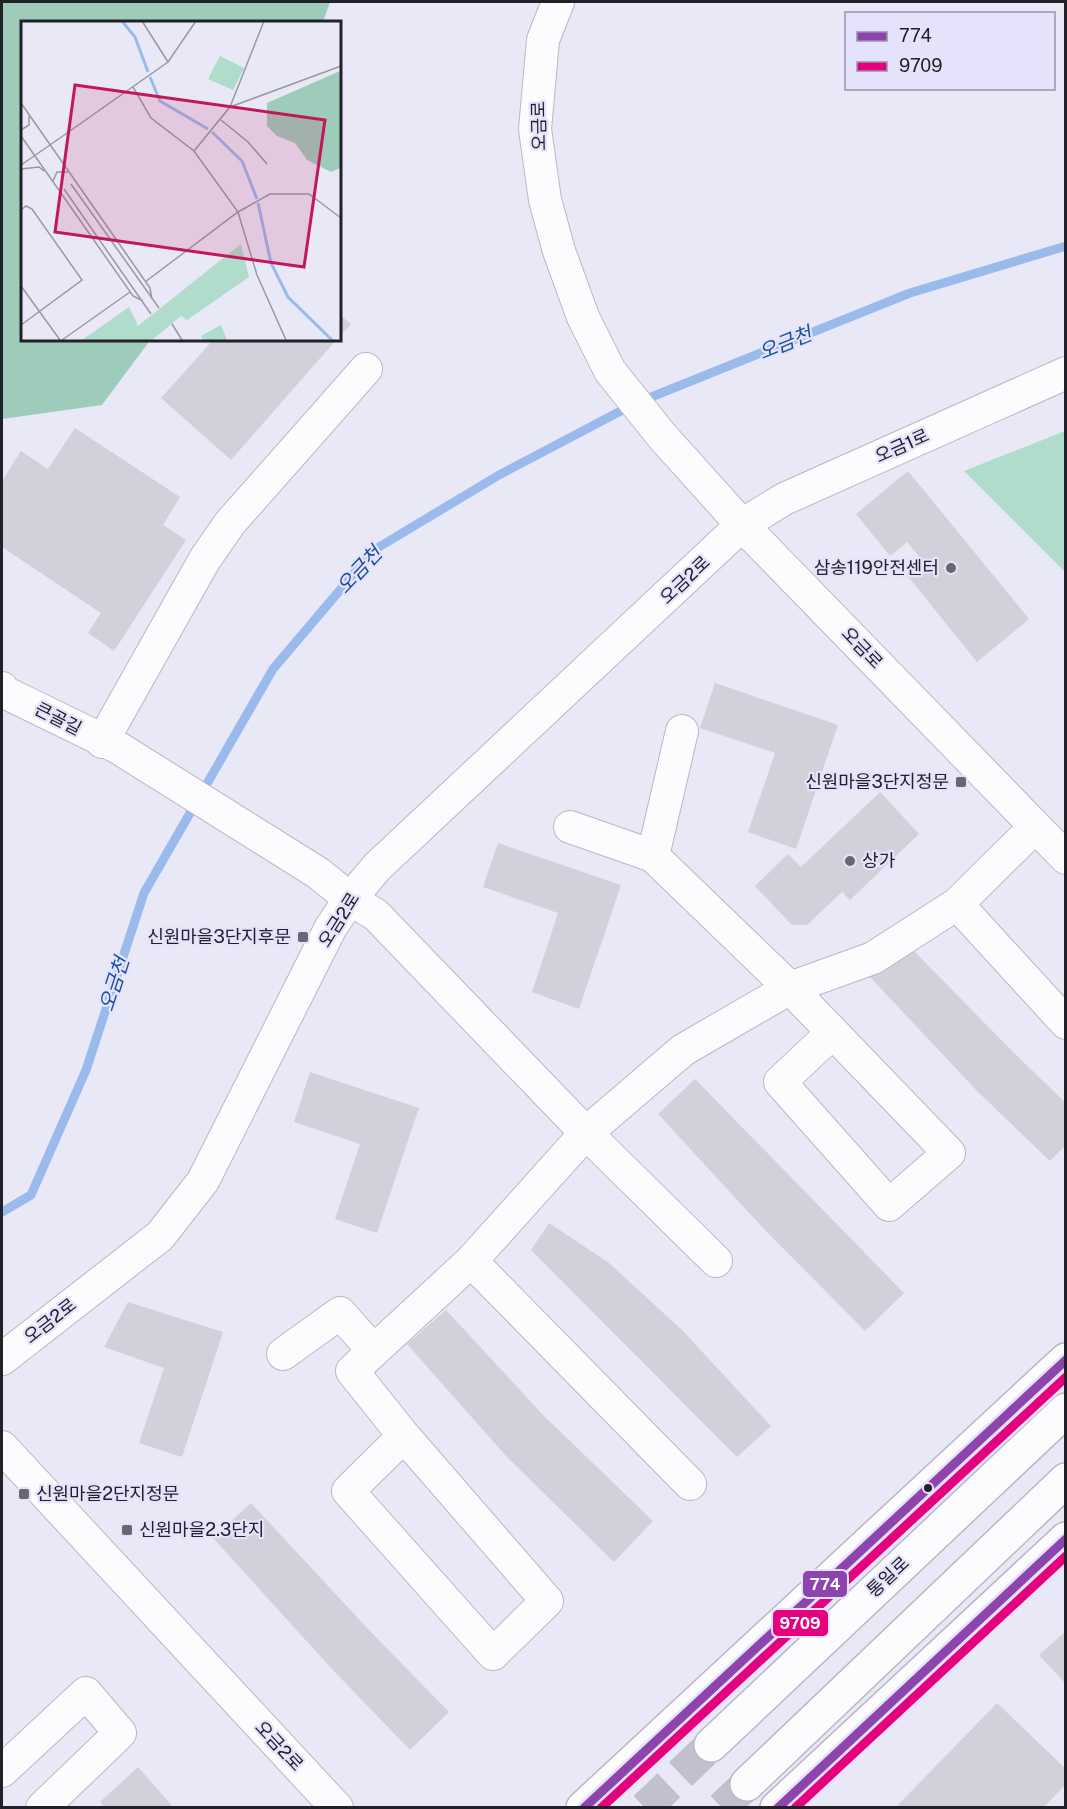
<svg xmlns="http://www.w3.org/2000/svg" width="1067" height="1809" viewBox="0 0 1067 1809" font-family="'Public Sans','Noto Sans KR',sans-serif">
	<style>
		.green { fill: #b0dccb }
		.forest { fill: #9eccbb }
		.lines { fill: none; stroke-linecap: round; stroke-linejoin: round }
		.stream { stroke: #9abaec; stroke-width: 9 }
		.building { fill: #d1d0db }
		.major-tunnel { stroke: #c1c0cd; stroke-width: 33; stroke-dasharray: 33 16; stroke-linecap: butt }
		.minor-casing { stroke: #b9b8c3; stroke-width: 34 }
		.major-casing { stroke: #b9b8c3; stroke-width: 36 }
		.minor { stroke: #fcfcfe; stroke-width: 32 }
		.major { stroke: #fcfcfe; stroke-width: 33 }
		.bus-1-casing { stroke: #e5e2fc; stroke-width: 14 }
		.bus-2-casing { stroke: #e5e2fc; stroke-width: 14 }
		.bus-1 { stroke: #8e44ad; stroke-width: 9 }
		.bus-2 { stroke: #e5007d; stroke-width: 9 }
		.poi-dot { fill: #686771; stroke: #e5e2fc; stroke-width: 2 }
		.bus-dot { fill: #22212a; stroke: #e5e2fc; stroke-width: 2 }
		.labels { text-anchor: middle; stroke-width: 4.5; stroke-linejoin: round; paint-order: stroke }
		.street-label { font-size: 18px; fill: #22212a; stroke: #e5e2fc }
		.poi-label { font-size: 18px; fill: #22212a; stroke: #e5e2fc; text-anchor: end }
		.water-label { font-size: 20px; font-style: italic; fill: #134e9a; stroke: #e5e2fc }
		.inset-river { fill: none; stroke: #9abaec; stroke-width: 3 }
		.inset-road { fill: none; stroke: #9998a4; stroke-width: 1.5 }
		.view { fill: #c2185b; fill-opacity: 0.15; stroke: #c2185b; stroke-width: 3 }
		.inset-edge { fill: none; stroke: #22212a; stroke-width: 3 }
		.line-badge { stroke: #e5e2fc; stroke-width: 2 }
		.badge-label { font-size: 16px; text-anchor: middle; font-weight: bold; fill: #fff }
	</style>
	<rect width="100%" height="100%" fill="#e9e8f6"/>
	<!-- green -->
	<polygon class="green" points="1065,431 1066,431 1065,572 964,471"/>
	<!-- forest -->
	<polygon class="forest" points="2,2 330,2 323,22 22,22 22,339 151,339 102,405 2,419"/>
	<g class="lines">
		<!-- stream -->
		<polyline class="stream" points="2,1212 31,1195 86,1070 144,893 273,669 374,550 499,475 634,404 910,293 1066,246"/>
	</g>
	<!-- building -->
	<g class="building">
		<polygon points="339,314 351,324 339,337"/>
		<polygon points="214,339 337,339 231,460 161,398"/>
		<polygon points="75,428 180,497 163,525 186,540 114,651 88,633 101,613 2,547 2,481 21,451 48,469"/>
		<polygon points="908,471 1029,619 977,662 906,574 923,561 907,542 890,556 856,514"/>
		<polygon points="715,683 838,725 796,849 748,832 775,753 700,728"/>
		<polygon points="880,792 919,834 850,900 842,892 807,925 792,925 755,886 788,854 801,867"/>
		<polygon points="498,843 621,885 579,1009 532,992 558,913 483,887"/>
		<polygon points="906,943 1015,1054 1066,1103 1066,1145 1050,1161 978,1092 870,977"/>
		<polygon points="310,1072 419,1108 377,1233 335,1219 360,1144 294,1122"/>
		<polygon points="695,1079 904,1293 865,1331 764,1229 658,1114"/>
		<polygon points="549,1223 609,1263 683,1331 771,1426 737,1457 531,1250"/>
		<polygon points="128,1302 223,1332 182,1457 139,1443 164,1368 104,1347"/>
		<polygon points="446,1310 543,1415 653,1521 614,1562 505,1455 407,1344"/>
		<polygon points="251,1503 369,1630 449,1712 410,1750 331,1668 213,1538"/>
		<polygon points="1066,1631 1066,1684 1039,1655"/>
		<polygon points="997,1703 1066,1769 1066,1784 1043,1808 895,1808"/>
		<polygon points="138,1767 174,1808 105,1808 100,1802"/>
	</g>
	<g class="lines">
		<!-- major-tunnel -->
		<g class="major-tunnel">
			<polyline points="645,1808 711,1745"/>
			<polyline points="722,1808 747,1784"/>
		</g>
		<!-- minor casing -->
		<g class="minor-casing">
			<g id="minor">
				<polyline points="558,2 543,40 535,129 545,200 559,251 583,317 610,371 662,436 742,525 1066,858"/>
				<polyline points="2,688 4,692 117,747 318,873 350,899 376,915 586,1133 716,1261"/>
				<polyline points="102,742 205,559 230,523 366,369"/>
				<polyline points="570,827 653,856 790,988 949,1153 889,1205 780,1082 832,1033"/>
				<polyline points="653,856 682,731"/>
				<polyline points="957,904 1066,1023"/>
				<polyline points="471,1261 690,1484"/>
				<polyline points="283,1354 340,1313 373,1350"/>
				<polyline points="2,1359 160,1236 203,1181 331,927 350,899 377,867 742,525 784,499 1066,373"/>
				<polyline points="404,1436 348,1491 493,1654 547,1601 404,1436 352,1371 471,1261 586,1133 683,1050 790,988 873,958 957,904 1035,827"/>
				<polyline points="2,1447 337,1808"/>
				<polyline points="2,1771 86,1693 120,1733 42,1808"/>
			</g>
		</g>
		<!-- major casing -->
		<g class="major-casing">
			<g id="major">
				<polyline points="711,1745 1066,1410"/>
				<polyline points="747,1784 1066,1480"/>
				<polyline points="583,1808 1066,1360"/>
				<polyline points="777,1808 1066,1539"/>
			</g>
		</g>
		<!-- minor -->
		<use href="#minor" class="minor"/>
		<!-- major -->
		<use href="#major" class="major"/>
		<!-- bus-1 casing -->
		<g class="bus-1-casing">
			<g id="bus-1">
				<polyline points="584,1808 1066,1360"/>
				<polyline points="778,1808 1066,1539"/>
			</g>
		</g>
		<!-- bus-2 casing -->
		<g class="bus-2-casing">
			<g id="bus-2">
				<polyline points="601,1808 1066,1377"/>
				<polyline points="795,1808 1066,1556"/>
			</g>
		</g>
		<!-- bus-1 -->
		<use href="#bus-1" class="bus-1"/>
		<!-- bus-2 -->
		<use href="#bus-2" class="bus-2"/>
	</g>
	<!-- markers -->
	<g class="poi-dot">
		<circle cx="951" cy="568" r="6"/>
		<rect x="955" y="776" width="12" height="12" rx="3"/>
		<circle cx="850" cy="861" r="6"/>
		<rect x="297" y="931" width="12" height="12" rx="3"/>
		<rect x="18" y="1488" width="12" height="12" rx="3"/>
		<rect x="121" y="1524" width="12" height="12" rx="3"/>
	</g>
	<circle class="bus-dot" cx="928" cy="1488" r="5"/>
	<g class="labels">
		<!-- street labels -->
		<g class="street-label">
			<text transform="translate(539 126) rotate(-91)" y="6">오금로</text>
			<text transform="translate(902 446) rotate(-24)" y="6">오금1로</text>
			<text transform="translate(685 580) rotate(-43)" y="6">오금2로</text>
			<text transform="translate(862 648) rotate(46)" y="6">오금로</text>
			<text transform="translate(58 719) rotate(27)" y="6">큰골길</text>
			<text transform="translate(339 920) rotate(-58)" y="6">오금2로</text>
			<text transform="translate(50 1321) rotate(-38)" y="6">오금2로</text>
			<text transform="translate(888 1577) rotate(-43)" y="6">통일로</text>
			<text transform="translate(279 1746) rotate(47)" y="6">오금2로</text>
		</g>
		<!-- poi labels -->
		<g class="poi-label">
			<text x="939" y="574">삼송119안전센터</text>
			<text x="949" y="788">신원마을3단지정문</text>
			<text x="862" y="867" text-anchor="start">상가</text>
			<text x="291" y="943">신원마을3단지후문</text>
			<text x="36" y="1500" text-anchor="start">신원마을2단지정문</text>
			<text x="139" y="1536" text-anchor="start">신원마을2.3단지</text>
		</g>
		<!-- water labels -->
		<g class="water-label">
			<text transform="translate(785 343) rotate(-22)" y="7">오금천</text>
			<text transform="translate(359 570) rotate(-47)" y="7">오금천</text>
			<text transform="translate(114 984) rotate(-72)" y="7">오금천</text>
		</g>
	</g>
	<!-- overview -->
	<g transform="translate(21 21)">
		<rect width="320" height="320" fill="#e9e8f6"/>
		<path d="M 199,35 L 223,47 L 212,69 L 187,58 ZM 220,223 L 228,256 L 166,299 L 160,295 L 131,319 L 61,319 L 108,286 L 117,305 ZM 200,304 L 206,319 L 182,319 L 180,315 Z" fill="#b0dccb"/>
		<path d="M 319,50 L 319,147 L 310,151 L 286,139 L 274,122 L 256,115 L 246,105 L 246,82 Z" fill="#9eccbb"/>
		<path class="inset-river" d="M 101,0 L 114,16 L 127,51M 129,56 L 139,80 L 187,108M 191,111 L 221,140 L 236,178M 237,182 L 250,242 L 267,276 L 311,319"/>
		<path class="inset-road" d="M 121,0 L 147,41M 112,66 L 130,97 L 173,130 L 217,191 L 236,254 L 265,319M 0,82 L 129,267 L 131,278M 209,86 L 243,0M 200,99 L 227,121 L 246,143M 0,109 L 8,104 L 8,95M 0,115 L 112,275 L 122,280M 29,124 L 147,41 L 175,0M 173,130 L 209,86 L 320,45M 0,144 L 29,124M 0,148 L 18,146 L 23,150M 32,160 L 36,151 L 47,151M 50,163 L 138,287M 43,168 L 130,293M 0,189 L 5,185 L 11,188 L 61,259 L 0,304M 124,261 L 217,191 L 249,173 L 288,173 L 320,197M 0,265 L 39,319M 151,303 L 161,319M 41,319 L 109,271"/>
		<path class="view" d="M 54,64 L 304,99 L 283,246 L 34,211 Z"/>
		<rect width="320" height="320" class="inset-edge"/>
	</g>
	<g class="line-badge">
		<rect x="802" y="1570" width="46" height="28" rx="6" fill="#8e44ad"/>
		<rect x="772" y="1609" width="57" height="28" rx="6" fill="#e5007d"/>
	</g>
	<g class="badge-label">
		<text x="825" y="1590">774</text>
		<text x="800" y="1629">9709</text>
	</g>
	<!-- border -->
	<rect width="1067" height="1809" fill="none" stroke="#22212a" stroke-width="6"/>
	<!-- legend -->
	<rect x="845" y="12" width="210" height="78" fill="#e5e2fc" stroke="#9795a8" stroke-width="1.5"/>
	<rect x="857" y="32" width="30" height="9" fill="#8e44ad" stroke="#9795a8" stroke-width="1.5"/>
	<text x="899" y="42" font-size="18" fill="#22212a">774</text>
	<rect x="857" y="62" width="30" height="9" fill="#e5007d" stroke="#9795a8" stroke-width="1.5"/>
	<text x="899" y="72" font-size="18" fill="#22212a">9709</text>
</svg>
